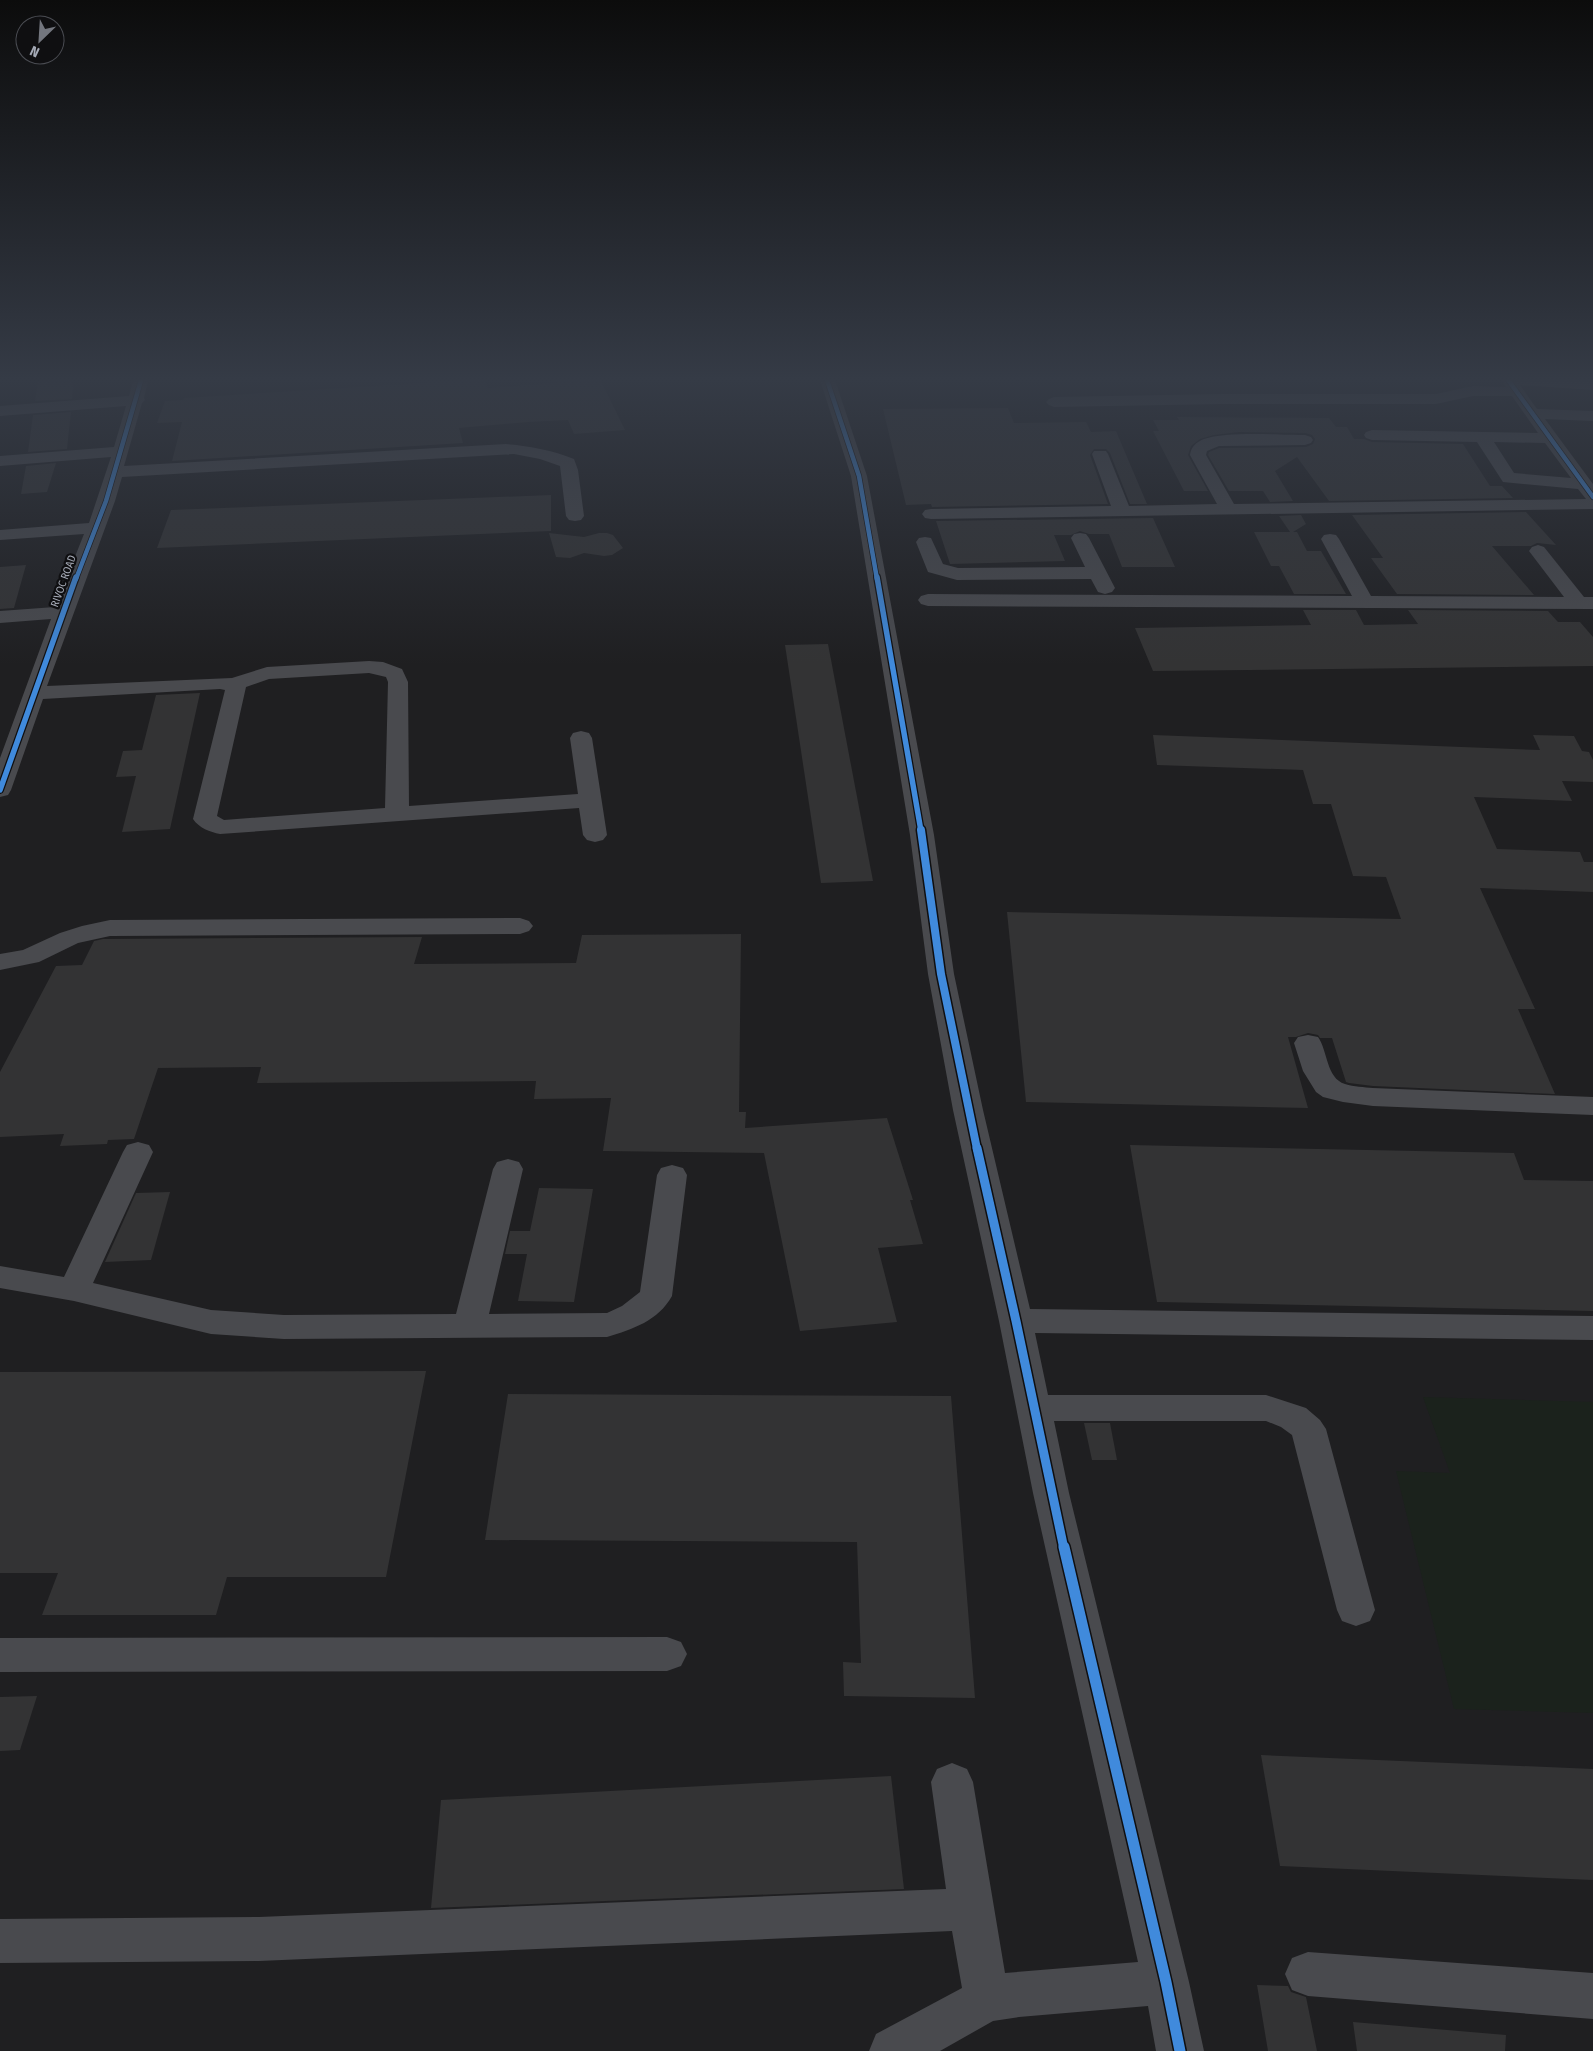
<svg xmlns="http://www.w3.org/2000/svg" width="1593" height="2051" viewBox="0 0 1593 2051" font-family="'Fira Sans Condensed',sans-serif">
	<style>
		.built { fill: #1f1f21 }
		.green { fill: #1b221c }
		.building { fill: #333334 }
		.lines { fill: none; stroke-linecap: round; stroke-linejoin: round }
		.minor { fill: #494a4e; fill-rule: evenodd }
		.cycleway-far4-casing { stroke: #0f0f11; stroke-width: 6 }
		.cycleway-far3-casing { stroke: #0f0f11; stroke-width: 8 }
		.cycleway-far2-casing { stroke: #0f0f11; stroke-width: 11 }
		.cycleway-far1-casing { stroke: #0f0f11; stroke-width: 12 }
		.cycleway-casing { stroke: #0f0f11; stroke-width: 14 }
		.cycleway-far4 { stroke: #408adc; stroke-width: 4.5 }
		.cycleway-far3 { stroke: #408adc; stroke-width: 5.5 }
		.cycleway-far2 { stroke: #408adc; stroke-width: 8 }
		.cycleway-far1 { stroke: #408adc; stroke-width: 9 }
		.cycleway { stroke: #408adc; stroke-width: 11 }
		.labels { text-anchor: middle; stroke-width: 4.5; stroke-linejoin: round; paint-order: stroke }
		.far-street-label { font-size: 11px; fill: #a5aab6; stroke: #0f0f11 }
	</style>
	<rect width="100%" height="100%" fill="#151515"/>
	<!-- built -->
	<rect class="built" x="0" y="377" width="1593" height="1674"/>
	<!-- green -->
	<polygon class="green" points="1423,1397 1593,1402 1593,1713 1454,1709 1396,1471 1450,1473"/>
	<!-- building -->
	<g class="building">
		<polygon points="552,377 599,377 625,430 574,434 568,420 528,422 459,428 463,443 172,461 182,422 157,423 165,401 183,400 184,398 485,379 488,388 555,383"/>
		<polygon points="74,379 72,399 35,401 38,381"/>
		<polygon points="1008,408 1014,423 1086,422 1091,432 1116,431 1147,504 1130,504 1110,453 1106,449 1094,449 1090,455 1108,504 932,507 931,504 906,505 883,409"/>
		<polygon points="71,412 67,449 28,452 33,415"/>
		<polygon points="1177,417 1329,418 1336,427 1347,427 1354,439 1364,439 1372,442 1463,444 1490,486 1502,486 1513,498 1329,501 1297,457 1275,471 1293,501 1270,502 1263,491 1229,491 1208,455 1209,452 1219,448 1306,447 1313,444 1315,439 1312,435 1305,433 1239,432 1214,435 1200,439 1191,446 1188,455 1208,491 1184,491 1153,431 1159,431 1153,420 1179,420"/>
		<polygon points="56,463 47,492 21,494 26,466"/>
		<polygon points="551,495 551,531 157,548 171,510"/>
		<polygon points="1526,512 1556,545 1537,543 1531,546 1492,546 1534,595 1397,594 1371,558 1383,558 1352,515"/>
		<polygon points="1301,515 1306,524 1293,532 1297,532 1307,551 1321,551 1346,594 1294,594 1279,566 1271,566 1254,532 1290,532 1279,516"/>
		<polygon points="1153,518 1175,567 1122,567 1109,534 1089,534 1080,531 1071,535 1054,535 1065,561 950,564 936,521"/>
		<polygon points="549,533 584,537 599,533 607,533 613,535 623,548 612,555 604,556 584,553 570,558 556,557"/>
		<polygon points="26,565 14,608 0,609 0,567"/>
		<polygon points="1303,610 1356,610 1364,625 1418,624 1408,610 1548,611 1558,622 1580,622 1593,637 1593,666 1153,671 1135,628 1311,625"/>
		<polygon points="828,644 873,881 821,883 785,645"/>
		<polygon points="200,693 170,829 122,832 136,776 116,777 123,751 142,750 156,695"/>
		<polygon points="1153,735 1540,750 1533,735 1574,736 1582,751 1589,752 1593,760 1593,782 1562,781 1572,801 1474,797 1497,849 1580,852 1584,862 1593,862 1593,892 1480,888 1535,1009 1518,1009 1555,1094 1373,1086 1349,1083 1346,1082 1332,1038 1320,1038 1318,1035 1308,1033 1296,1037 1288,1037 1308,1108 1026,1102 1007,912 1401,919 1386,877 1353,876 1331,804 1313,804 1303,770 1157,765"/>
		<polygon points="741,934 739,1112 746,1112 745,1128 887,1118 913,1200 910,1200 923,1244 878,1248 897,1322 800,1331 764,1153 603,1151 611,1098 534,1099 536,1081 257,1083 261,1067 158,1068 134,1139 108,1140 107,1144 60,1146 64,1134 0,1137 0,1072 56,966 82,965 94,941 103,939 422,937 414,964 576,963 582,935"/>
		<polygon points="1130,1145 1514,1153 1524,1180 1593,1181 1593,1311 1157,1302"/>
		<polygon points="539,1188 593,1189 574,1302 518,1301 527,1254 505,1254 510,1231 530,1231"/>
		<polygon points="170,1192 151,1260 105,1262 136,1193"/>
		<polygon points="426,1371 386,1577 227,1577 216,1615 42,1615 58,1573 0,1573 0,1372"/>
		<polygon points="508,1394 951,1396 975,1698 844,1696 843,1662 861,1663 857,1542 485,1540"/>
		<polygon points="1084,1423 1110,1423 1117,1460 1092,1460"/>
		<polygon points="37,1696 20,1750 0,1751 0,1697"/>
		<polygon points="1261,1755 1593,1769 1593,1880 1280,1866"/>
		<polygon points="891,1776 904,1889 431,1908 441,1800"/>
		<polygon points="1257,1985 1288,1986 1291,1992 1306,1997 1317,2051 1268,2051"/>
		<polygon points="1353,2022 1506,2035 1505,2051 1357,2051"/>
	</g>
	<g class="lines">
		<!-- minor -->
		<g class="minor">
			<path d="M 134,377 L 149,377 L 144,398 L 145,400 L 142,403 L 124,466 L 506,444 C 529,446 552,450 574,459 L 578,470 L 584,516 L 581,520 L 575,521 L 569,520 L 566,516 L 560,466 L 540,459 L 514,454 L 122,477 L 115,501 L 47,686 L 232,678 L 267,667 L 369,661 L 383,662 L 402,669 L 408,682 L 409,806 L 578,794 L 570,738 L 573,733 L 581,731 L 589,733 L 592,738 L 607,835 L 603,840 L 595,842 L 587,840 L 583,835 L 579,808 L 220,834 C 210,832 199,828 193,819 L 225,690 L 220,689 L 43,699 L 11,790 L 8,795 L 0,797 L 0,758 L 51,619 L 0,623 L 0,611 L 55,607 L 84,534 L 0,540 L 0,530 L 89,523 L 111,457 L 0,466 L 0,456 L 114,447 L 126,406 L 0,416 L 0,406 L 129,396 ZM 369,673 L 386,677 L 388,682 L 385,808 L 224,820 L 217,816 L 246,687 L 269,679 Z"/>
			<polygon points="819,377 834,377 867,476 934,835 954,974 983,1110 1030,1309 1593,1316 1593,1340 1035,1333 1048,1395 1266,1395 1306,1408 1320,1420 1326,1429 1375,1610 1370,1621 1356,1626 1342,1621 1337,1610 1292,1435 1281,1427 1266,1421 1054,1421 1069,1493 1189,1982 1204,2051 1156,2051 1148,2006 1019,2017 993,2021 940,2051 869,2051 876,2034 962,1988 952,1931 259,1961 0,1963 0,1919 259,1917 946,1889 931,1782 937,1769 952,1763 967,1769 973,1782 1005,1973 1138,1962 1033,1493 999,1321 953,1110 928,974 910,835 851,476"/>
			<path d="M 1499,377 L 1593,380 L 1593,390 L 1520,385 L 1537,409 L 1593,411 L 1593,421 L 1545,419 L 1593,484 L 1593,509 L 931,519 L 925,518 L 922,514 L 925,510 L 931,509 L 1111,506 L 1092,454 L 1094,451 L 1106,451 L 1108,454 L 1129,506 L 1217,504 L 1190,455 C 1191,447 1196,442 1204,439 C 1227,431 1279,435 1305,435 L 1311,437 L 1313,440 L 1311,443 L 1305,445 L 1219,446 L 1207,451 L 1206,455 L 1234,504 L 1586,499 L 1578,489 L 1503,482 L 1477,442 L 1372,440 L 1366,438 L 1364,435 L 1366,432 L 1372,430 L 1538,433 L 1512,396 L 1473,396 L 1436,404 L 1222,404 L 1054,407 L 1049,405 L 1046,402 L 1049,399 L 1054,397 L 1222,394 L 1436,394 L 1473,386 L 1506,387 ZM 1494,442 L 1545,443 L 1571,478 L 1514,473 Z"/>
			<polygon points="1080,533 1086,534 1089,538 1115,588 1112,592 1105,594 1098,592 1091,579 957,580 928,572 916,542 919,538 925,537 931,538 943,564 958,568 1085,567 1071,538 1074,534"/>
			<polygon points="1330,534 1336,535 1339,539 1371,596 1564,597 1529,551 1532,547 1538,545 1544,547 1584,597 1593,597 1593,609 928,606 921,604 918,600 921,596 928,594 1352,596 1321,539 1324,535"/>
			<polygon points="520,918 529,921 533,926 529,931 520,934 110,936 78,943 39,962 0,970 0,954 23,950 60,933 82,926 110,920"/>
			<path d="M 1308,1035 L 1318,1037 C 1328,1051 1326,1078 1345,1084 C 1354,1087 1364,1087 1373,1088 L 1593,1097 L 1593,1115 L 1373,1106 L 1343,1102 L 1323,1097 L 1316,1092 L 1303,1071 L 1294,1043 L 1298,1037 Z"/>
			<path d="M 138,1142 L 149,1145 L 153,1152 L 93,1283 L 211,1310 L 284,1315 L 456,1314 L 493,1169 L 497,1162 L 508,1159 L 519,1162 L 523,1169 L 489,1314 L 607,1313 L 622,1306 L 640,1292 L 657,1175 L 661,1168 L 672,1165 L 683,1168 L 687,1175 L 672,1296 C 658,1321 633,1329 607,1337 L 284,1339 L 211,1334 L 74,1301 L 0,1288 L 0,1266 L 64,1277 L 123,1152 L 127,1145 Z"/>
			<polygon points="667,1637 681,1642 687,1654 681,1666 667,1671 0,1672 0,1638"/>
			<polygon points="1308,1952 1593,1973 1593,2019 1308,1996 1292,1990 1285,1974 1292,1958"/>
		</g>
		<!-- cycleway-far4 casing -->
		<g class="cycleway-far4-casing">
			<g id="cycleway-far4">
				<polyline points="826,377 859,476 877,579"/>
				<polyline points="1506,377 1593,497"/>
				<polyline points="76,579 106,501 142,377"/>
			</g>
		</g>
		<!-- cycleway-far3 casing -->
		<g class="cycleway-far3-casing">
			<g id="cycleway-far3">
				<polyline points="877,577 921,831"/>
				<polyline points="0,790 76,577"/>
			</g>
		</g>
		<!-- cycleway-far2 casing -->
		<g class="cycleway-far2-casing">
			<polyline id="cycleway-far2" points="921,830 941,974 977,1149"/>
		</g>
		<!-- cycleway-far1 casing -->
		<g class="cycleway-far1-casing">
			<polyline id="cycleway-far1" points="977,1148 1016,1321 1064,1549"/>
		</g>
		<!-- cycleway casing -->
		<g class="cycleway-casing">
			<polyline id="cycleway" points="1064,1547 1166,1982 1180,2051"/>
		</g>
		<!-- cycleway-far4 -->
		<use href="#cycleway-far4" class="cycleway-far4"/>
		<!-- cycleway-far3 -->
		<use href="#cycleway-far3" class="cycleway-far3"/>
		<!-- cycleway-far2 -->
		<use href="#cycleway-far2" class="cycleway-far2"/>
		<!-- cycleway-far1 -->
		<use href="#cycleway-far1" class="cycleway-far1"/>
		<!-- cycleway -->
		<use href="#cycleway" class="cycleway"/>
	</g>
	<!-- sky -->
	<linearGradient id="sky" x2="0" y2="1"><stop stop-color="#0c0c0c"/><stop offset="0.57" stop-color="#353b46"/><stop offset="1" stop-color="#353b46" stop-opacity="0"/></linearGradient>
	<rect width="1593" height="665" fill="url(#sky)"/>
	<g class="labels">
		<!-- far-street labels -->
		<g class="far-street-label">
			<text transform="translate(63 581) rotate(-70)" y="4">RIVOC ROAD</text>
		</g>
	</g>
	<!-- north arrow -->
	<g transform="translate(40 40) rotate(205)"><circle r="24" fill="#0f0f11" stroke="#4b4d53"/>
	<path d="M0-4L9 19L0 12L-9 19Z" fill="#73767e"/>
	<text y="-8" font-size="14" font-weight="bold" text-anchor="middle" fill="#a5aab6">N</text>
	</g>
</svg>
